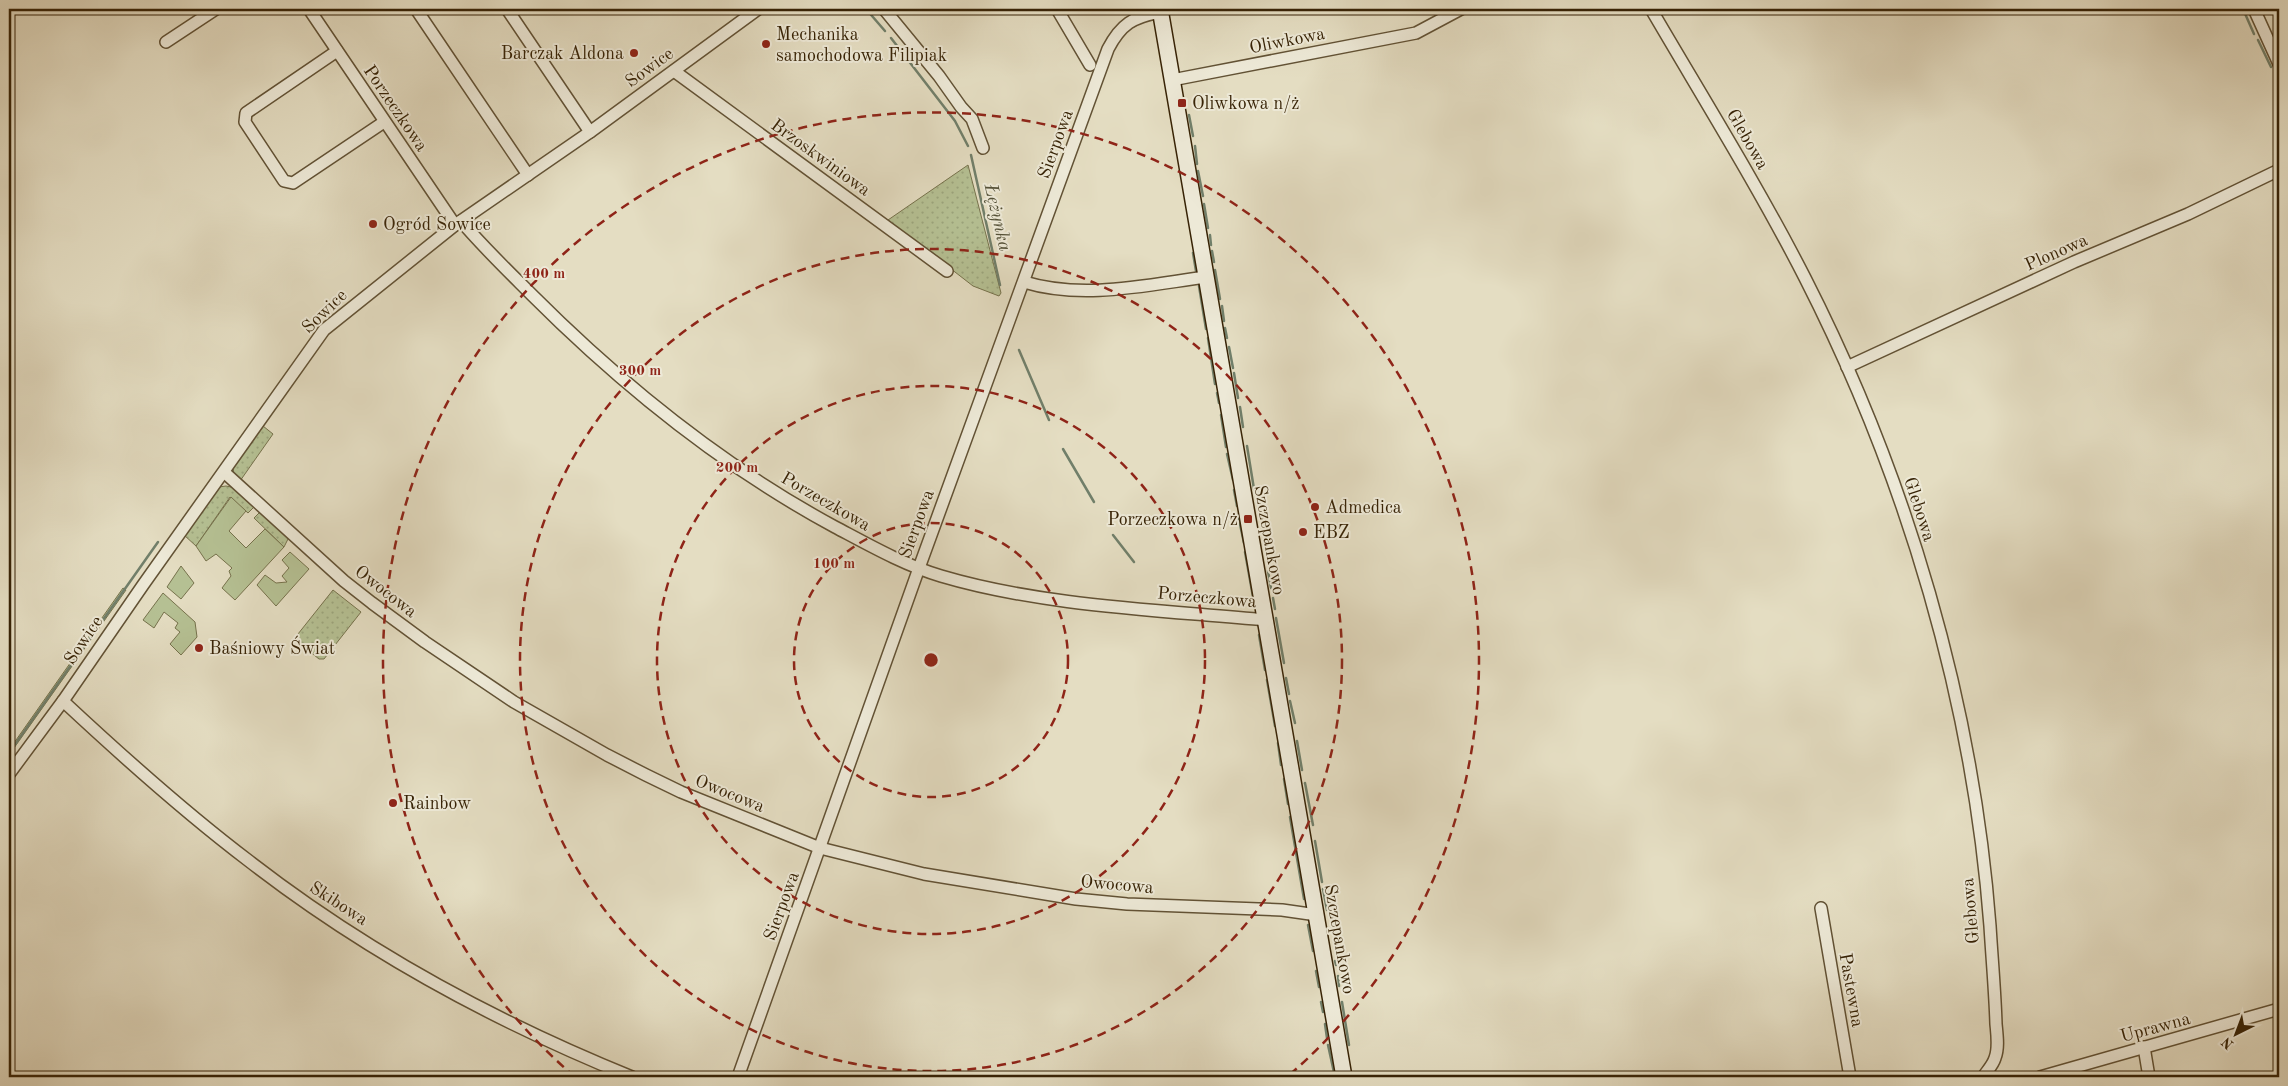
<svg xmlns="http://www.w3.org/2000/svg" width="2288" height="1086" viewBox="0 0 2288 1086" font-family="'Old Standard TT',serif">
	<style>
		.grass { fill: url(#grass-dots); stroke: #76724c }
		.wetland { fill: url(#wetland-marsh); stroke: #76724c }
		.garden { fill: #b5c093; stroke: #76724c }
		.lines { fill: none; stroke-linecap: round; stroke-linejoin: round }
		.stream { stroke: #717f6a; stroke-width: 2.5 }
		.street-casing { stroke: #625235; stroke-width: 14 }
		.secondary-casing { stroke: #372306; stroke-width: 18 }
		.street { stroke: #ede9d7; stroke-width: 11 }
		.secondary { stroke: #ede9d7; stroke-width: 15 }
		.ring { fill: none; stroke: #8f2418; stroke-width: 2.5; stroke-dasharray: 9 6 }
		.poi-dot { fill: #8f2418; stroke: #ede9d7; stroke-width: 2 }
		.labels { text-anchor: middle; stroke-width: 4; stroke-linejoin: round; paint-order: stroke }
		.poi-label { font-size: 18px; fill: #372306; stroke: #ede9d7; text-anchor: start }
		.street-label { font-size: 18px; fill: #372306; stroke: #ede9d7 }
		.water-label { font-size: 19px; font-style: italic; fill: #545138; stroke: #ede9d7 }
		.centre { fill: #8f2418; stroke: #ede9d7; stroke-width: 2.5 }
		.ring-label { font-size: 15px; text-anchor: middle; font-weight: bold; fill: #8f2418; stroke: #ede9d7; stroke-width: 4; stroke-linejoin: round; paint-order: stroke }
	</style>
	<defs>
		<pattern id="grass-dots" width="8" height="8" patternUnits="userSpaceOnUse" patternTransform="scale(1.25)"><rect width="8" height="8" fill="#b5c093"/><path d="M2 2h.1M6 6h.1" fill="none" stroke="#9ca57d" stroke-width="1.8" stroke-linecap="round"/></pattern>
		<pattern id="wetland-marsh" width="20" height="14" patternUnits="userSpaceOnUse" patternTransform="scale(1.25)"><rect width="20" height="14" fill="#b5c093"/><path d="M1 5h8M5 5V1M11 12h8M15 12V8" fill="none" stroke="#9ca57d"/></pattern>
	</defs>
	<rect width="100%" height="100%" fill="#e4ddc2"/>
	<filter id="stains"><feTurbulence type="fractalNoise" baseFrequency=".004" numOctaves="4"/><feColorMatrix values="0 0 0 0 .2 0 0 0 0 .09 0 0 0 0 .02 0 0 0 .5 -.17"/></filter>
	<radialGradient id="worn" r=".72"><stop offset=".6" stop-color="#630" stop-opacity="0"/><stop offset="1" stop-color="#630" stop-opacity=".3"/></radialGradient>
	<!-- grass -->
	<g class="grass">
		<polygon points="968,165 1001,293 999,296 973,286 888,220"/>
		<polygon points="263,426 273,434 240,481 234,475 233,467"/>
		<polygon points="226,486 236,488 255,506 248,513 230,497 196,546 184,535 219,487"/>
		<polygon points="260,512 285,533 288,539 284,547 254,518"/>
		<polygon points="333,590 361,612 324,659 319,659 294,639"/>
	</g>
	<!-- wetland -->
	<polygon class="wetland" points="123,588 126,590 9,755 9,750"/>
	<!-- garden -->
	<g class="garden">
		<polygon points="231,497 246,511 229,531 246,548 265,529 284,547 235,600 222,588 231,576 229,571 232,568 216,554 206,561 196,546"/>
		<polygon points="290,552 309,569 276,606 257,585 265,575 276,583 287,582 282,576 289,568 282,560"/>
		<polygon points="181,566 194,583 181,599 167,587"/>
		<polygon points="163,593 195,622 197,637 181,655 170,644 180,632 175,628 178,623 164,612 154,628 143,620"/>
	</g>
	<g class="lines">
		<!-- stream -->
		<g class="stream">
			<polyline points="866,9 885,31"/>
			<polyline points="2243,9 2254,34"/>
			<polyline points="891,38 955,121 968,146"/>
			<polyline points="2258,40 2271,67"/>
			<polyline points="2275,77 2279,86"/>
			<polyline points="1189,115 1193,136"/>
			<polyline points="1195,146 1197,164"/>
			<polyline points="971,155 1000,285"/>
			<polyline points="1198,171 1203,196"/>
			<polyline points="1204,204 1208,228"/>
			<polyline points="1210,235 1211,245"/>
			<polyline points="1212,251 1214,262"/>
			<polyline points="1193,253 1196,271"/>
			<polyline points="1215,270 1220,299"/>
			<polyline points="1199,286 1206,329"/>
			<polyline points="1222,306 1224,321"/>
			<polyline points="1225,328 1227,338"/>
			<polyline points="1208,338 1215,384"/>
			<polyline points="1229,347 1233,368"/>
			<polyline points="1019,350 1049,420"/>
			<polyline points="1234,373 1238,398"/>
			<polyline points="1217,393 1219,403"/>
			<polyline points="1240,407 1243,427"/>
			<polyline points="1221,415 1226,447"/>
			<polyline points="1247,446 1254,489"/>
			<polyline points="1063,449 1094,502"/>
			<polyline points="1227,454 1233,480"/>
			<polyline points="1234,490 1237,506"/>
			<polyline points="1238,515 1244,543"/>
			<polyline points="1113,535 1134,562"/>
			<polyline points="1245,552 1255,608"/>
			<polyline points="1268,571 1271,588"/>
			<polyline points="1273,598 1275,609"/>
			<polyline points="1276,618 1284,663"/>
			<polyline points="1259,635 1265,670"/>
			<polyline points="1286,678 1289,694"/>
			<polyline points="1267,680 1275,726"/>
			<polyline points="1290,701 1295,723"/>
			<polyline points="1297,741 1302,770"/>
			<polyline points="1278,743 1281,765"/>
			<polyline points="9,753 158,542"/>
			<polyline points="1284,779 1288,804"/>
			<polyline points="1305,783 1313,825"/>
			<polyline points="1290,817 1304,899"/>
			<polyline points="1315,841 1322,882"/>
			<polyline points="1323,889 1327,910"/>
			<polyline points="1308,925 1313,951"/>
			<polyline points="1335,961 1336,965"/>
			<polyline points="1316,971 1319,987"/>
			<polyline points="1338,976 1339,986"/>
			<polyline points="1321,1002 1323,1012"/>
			<polyline points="1342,1002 1349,1045"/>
			<polyline points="1325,1024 1327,1038"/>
			<polyline points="1328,1045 1335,1077"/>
		</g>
		<!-- street casing -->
		<g class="street-casing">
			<g id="street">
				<polyline points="309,9 455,225"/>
				<polyline points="416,9 528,175"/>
				<polyline points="507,9 590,132"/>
				<polyline points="884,9 939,76 961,107 972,119 983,148"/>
				<polyline points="1057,9 1090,65"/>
				<path d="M 1651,9 C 1703,98 1758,186 1805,278 C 1907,478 1973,702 1990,926 C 1992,959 1995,991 1996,1024 C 1997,1035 1999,1048 1995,1058 C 1993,1065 1987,1071 1983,1077"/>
				<polyline points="2254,9 2279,64"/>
				<polyline points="166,42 216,9"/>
				<polyline points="337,51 246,113 245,122 284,181 293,183 384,122"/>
				<polyline points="674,71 947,271"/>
				<polyline points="1172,80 1416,33 1461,9"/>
				<path d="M 461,221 C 483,247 508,271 532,295 C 623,386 722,466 835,527 C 869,545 904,565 941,576 C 1042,606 1160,610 1265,620"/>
				<path d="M 1024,282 C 1083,300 1146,285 1206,277"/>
				<polyline points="1847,367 2074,262 2188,214 2279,170"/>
				<polyline points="224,472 344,581 372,603 425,642 514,702 607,755 646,775 681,792 820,848 924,874 1076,899 1127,904 1282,910 1317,915"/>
				<path d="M 63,701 C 123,757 183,811 249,861 C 365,951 496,1022 632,1077"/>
				<polyline points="9,774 63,701 143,585 324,330 455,225 590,132 758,9"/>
				<polyline points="1821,908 1850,1077"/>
				<polyline points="2144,1047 2149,1077"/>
				<path d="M 738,1077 L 919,568 L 1108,49 C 1121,24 1133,17 1160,12"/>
				<polyline points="2040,1077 2279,1009"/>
			</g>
		</g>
		<!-- secondary casing -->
		<g class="secondary-casing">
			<polyline id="secondary" points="1160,9 1344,1077"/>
		</g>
		<!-- street -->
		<use href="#street" class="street"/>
		<!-- secondary -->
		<use href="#secondary" class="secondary"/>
	</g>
	<!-- distance rings -->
	<g class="ring">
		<circle cx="931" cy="660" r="137"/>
		<circle cx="931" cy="660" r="274"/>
		<circle cx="931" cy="660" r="411"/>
		<path d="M575 1077A548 548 0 1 1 1287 1077"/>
	</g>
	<!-- markers -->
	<g class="poi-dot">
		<circle cx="766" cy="44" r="5"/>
		<circle cx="634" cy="53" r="5"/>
		<rect x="1177" y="98" width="10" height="10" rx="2.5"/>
		<circle cx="373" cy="224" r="5"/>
		<circle cx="1315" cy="507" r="5"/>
		<rect x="1243" y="514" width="10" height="10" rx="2.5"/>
		<circle cx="1303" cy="532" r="5"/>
		<circle cx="199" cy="648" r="5"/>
		<circle cx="393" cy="803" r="5"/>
	</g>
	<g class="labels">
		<!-- poi labels -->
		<g class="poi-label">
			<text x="776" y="40">Mechanika<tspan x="776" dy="21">samochodowa Filipiak</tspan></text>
			<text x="624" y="59" text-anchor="end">Barczak Aldona</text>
			<text x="1192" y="109">Oliwkowa n/ż</text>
			<text x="383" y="230">Ogród Sowice</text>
			<text x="1325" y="513">Admedica</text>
			<text x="1238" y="525" text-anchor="end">Porzeczkowa n/ż</text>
			<text x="1313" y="538">EBZ</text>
			<text x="209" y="654">Baśniowy Świat</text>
			<text x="403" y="809">Rainbow</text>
		</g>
		<!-- street labels -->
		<g class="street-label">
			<text transform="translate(1287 40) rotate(-11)" y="6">Oliwkowa</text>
			<text transform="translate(649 67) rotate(-36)" y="6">Sowice</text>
			<text transform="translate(396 108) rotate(56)" y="6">Porzeczkowa</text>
			<text transform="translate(1748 139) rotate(60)" y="6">Glebowa</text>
			<text transform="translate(1055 144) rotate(-70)" y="6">Sierpowa</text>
			<text transform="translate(821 157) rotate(36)" y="6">Brzoskwiniowa</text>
			<text transform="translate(2056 252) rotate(-24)" y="6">Plonowa</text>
			<text transform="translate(324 311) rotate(-44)" y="6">Sowice</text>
			<text transform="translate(826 501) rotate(30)" y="6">Porzeczkowa</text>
			<text transform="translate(1920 509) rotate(72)" y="6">Glebowa</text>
			<text transform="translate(916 524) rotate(-70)" y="6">Sierpowa</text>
			<text transform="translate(1270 540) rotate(80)" y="6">Szczepankowo</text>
			<text transform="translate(386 591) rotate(38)" y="6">Owocowa</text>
			<text transform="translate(1207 597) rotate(5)" y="6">Porzeczkowa</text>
			<text transform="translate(83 640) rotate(-56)" y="6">Sowice</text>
			<text transform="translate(730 793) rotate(22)" y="6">Owocowa</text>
			<text transform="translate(1117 884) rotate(5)" y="6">Owocowa</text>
			<text transform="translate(339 903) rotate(33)" y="6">Skibowa</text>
			<text transform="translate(781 906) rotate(-70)" y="6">Sierpowa</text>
			<text transform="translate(1970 911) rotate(-95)" y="6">Glebowa</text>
			<text transform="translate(1340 939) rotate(80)" y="6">Szczepankowo</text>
			<text transform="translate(1852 990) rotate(80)" y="6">Pastewna</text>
			<text transform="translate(2155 1027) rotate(-15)" y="6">Uprawna</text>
		</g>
		<!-- water labels -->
		<g class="water-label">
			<text transform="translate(999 217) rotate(77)" y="7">Łężynka</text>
		</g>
	</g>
	<circle cx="931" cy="660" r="8" class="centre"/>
	<g class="ring-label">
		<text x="544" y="278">400 m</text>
		<text x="640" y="375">300 m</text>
		<text x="737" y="472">200 m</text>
		<text x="834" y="568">100 m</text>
	</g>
	<!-- margin -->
	<rect width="2288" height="1086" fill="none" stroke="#e4ddc2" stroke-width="30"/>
	<rect x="10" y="10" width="2268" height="1066" fill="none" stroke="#372306" stroke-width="2.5"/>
	<rect x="15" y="15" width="2258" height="1056" fill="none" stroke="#372306"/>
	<!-- north arrow -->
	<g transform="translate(2236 1034) rotate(222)" stroke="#ede9d7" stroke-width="4" paint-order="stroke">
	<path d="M0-4L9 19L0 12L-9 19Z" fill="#372306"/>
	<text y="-8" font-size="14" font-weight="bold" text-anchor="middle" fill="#372306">N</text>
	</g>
	<rect width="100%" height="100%" filter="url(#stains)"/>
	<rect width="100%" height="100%" fill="url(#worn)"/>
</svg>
